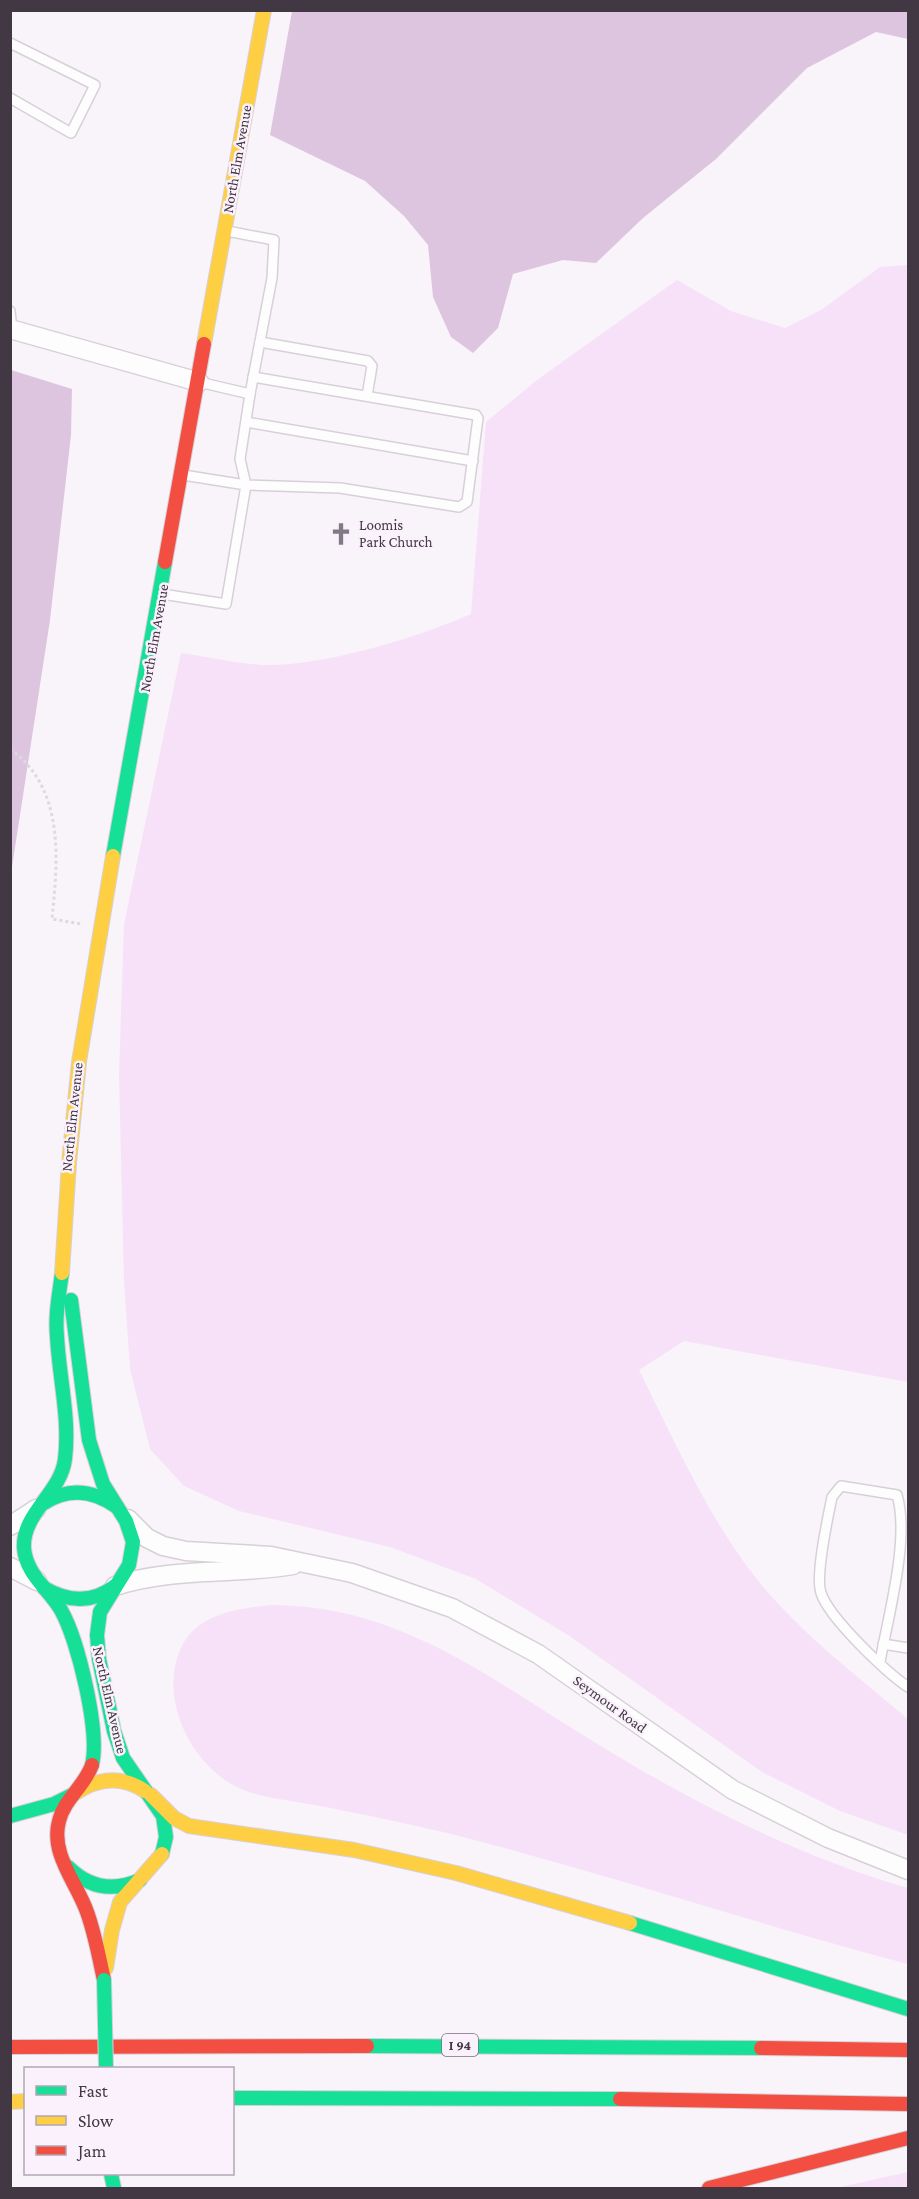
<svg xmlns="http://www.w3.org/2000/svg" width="919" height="2199" viewBox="0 0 919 2199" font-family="'Crimson Pro',serif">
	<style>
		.green { fill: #f6e1f9 }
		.forest { fill: #ddc5e0 }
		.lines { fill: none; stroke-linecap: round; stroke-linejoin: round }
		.lane-casing { stroke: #d7d0d8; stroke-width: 12 }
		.street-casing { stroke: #d7d0d8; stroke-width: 21 }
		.fast-casing { stroke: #d7d0d8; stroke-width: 16 }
		.slow-casing { stroke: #d7d0d8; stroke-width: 16 }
		.jam-casing { stroke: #d7d0d8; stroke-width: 16 }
		.path { stroke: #dddadd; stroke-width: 3; stroke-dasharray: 3 3; stroke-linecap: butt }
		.lane { stroke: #fefdfe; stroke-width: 9 }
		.street { stroke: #fefdfe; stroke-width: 18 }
		.fast { stroke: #16e098; stroke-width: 14 }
		.slow { stroke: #ffcf43; stroke-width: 14 }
		.jam { stroke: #f24e42; stroke-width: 14 }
		.fast-bridge-casing { stroke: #d7d0d8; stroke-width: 16; stroke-linecap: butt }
		.fast-bridge { stroke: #16e098; stroke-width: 14 }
		.labels { text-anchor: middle; stroke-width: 5; stroke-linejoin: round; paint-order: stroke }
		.shield { fill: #faf1fc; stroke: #79707a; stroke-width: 1.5 }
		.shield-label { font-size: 14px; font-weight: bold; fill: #423843 }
		.street-label { font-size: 15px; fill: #423843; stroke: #faf1fc }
		.poi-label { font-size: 15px; fill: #423843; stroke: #faf1fc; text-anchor: start }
	</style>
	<rect width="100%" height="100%" fill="#f9f4f9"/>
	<!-- green -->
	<g class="green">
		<path d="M 908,265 L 908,1382 L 684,1341 L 639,1370 C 673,1438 705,1511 752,1573 C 796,1630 854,1673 908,1719 L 908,1835 L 840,1811 L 762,1772 L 568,1635 L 476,1579 L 390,1547 L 239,1511 L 184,1486 L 150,1449 L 130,1369 L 124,1281 L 119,1075 L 124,924 L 181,653 C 210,657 247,666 276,665 C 336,662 416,638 471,614 L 486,422 L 537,380 L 677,280 L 731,311 L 785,328 L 821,310 L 880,267 Z"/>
		<path d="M 270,1605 C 401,1605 490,1679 596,1743 C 693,1803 798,1856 908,1888 L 908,1964 C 752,1923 599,1871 443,1832 C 400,1822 357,1813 315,1805 C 288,1800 255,1798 231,1784 C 188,1758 160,1698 180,1650 C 195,1614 236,1609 270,1605 Z"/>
		<polygon points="908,2172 908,2188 836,2188"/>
	</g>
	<!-- forest -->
	<g class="forest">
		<polygon points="292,11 908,10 908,39 876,32 807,68 716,159 643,218 596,263 563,260 513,274 498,328 473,353 451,337 433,297 428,245 404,216 365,181 270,135"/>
		<polygon points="11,370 72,389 71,435 50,620 12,867 11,930"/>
	</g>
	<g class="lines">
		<!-- lane casing -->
		<g class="lane-casing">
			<g id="lane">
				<polyline points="10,43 95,85 71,133 10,98"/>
				<polyline points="227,231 274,240 272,278 250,394"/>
				<polyline points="10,311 12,330"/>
				<polyline points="260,342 368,361 372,366 367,396"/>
				<polyline points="199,382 250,394 240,459 246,485 340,488 459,507 467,502 478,418 476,415 253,377"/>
				<polyline points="246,422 473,461"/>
				<polyline points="162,594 226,604 246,485 183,475"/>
				<polyline points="883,1644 908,1648"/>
				<path d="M 880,1662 C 888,1616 910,1539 897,1495 L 841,1486 L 832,1497 C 828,1517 815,1575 821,1593 C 829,1618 886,1672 908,1687"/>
			</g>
		</g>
		<!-- street casing -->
		<g class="street-casing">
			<g id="street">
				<polyline points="10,329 199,382"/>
				<polyline points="128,1519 147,1538 163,1546 186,1551 271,1556 352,1573 452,1608 538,1654 733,1790 828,1838 908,1870"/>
				<polyline points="10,1526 36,1509"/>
				<polyline points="10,1567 37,1581"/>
				<path d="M 115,1586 C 173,1567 233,1575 293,1565"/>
			</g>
		</g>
		<!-- fast casing -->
		<g class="fast-casing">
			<g id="fast">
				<polyline points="113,856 165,562"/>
				<path d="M 62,1273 C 59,1295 55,1315 57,1336 C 59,1377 70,1418 65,1459 C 61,1493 22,1513 24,1548 C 26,1575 49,1589 61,1610 C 78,1640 100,1731 92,1765"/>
				<polyline points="71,1300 89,1440 103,1484 126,1521 133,1542 129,1565 100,1612 97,1635 99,1659 114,1731 123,1758 163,1816 166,1837 162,1854"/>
				<path d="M 44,1503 C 69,1487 93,1490 117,1507"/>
				<path d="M 44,1588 C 68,1602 92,1604 115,1586"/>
				<polyline points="10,1816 54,1804 74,1794"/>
				<path d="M 68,1867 C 89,1888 113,1892 140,1880"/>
				<polyline points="630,1923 908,2009"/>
				<polyline points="367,2046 761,2048"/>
				<polyline points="232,2098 620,2099"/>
				<polyline points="111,2174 114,2188"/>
			</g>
		</g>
		<!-- slow casing -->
		<g class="slow-casing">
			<g id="slow">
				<polyline points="204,344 264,10"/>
				<polyline points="62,1273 69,1163 79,1062 113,856"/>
				<path d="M 74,1794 C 97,1778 121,1775 145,1791"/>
				<polyline points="151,1795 174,1818 189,1826 354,1850 456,1873 630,1923"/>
				<polyline points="106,1968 112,1930 120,1902 162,1854"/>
				<polyline points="10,2102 26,2101"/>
			</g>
		</g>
		<!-- jam casing -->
		<g class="jam-casing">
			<g id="jam">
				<polyline points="165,562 204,344"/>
				<path d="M 92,1765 C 85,1786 64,1799 59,1821 C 50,1854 77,1883 87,1912 C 95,1934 99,1957 104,1980"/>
				<polyline points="10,2047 367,2046"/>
				<polyline points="761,2048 908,2050"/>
				<polyline points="620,2099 908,2104"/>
				<polyline points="709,2188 908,2138"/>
			</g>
		</g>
		<!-- path -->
		<path class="path" d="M 10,749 C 65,788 58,860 52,919 L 81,924"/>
		<!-- lane -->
		<use href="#lane" class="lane"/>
		<!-- street -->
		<use href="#street" class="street"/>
		<!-- fast -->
		<use href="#fast" class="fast"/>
		<!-- slow -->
		<use href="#slow" class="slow"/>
		<!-- jam -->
		<use href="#jam" class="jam"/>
		<!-- fast-bridge casing -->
		<g class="fast-bridge-casing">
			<polyline id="fast-bridge" points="104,1980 106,2068"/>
		</g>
		<!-- fast-bridge -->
		<use href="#fast-bridge" class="fast-bridge"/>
	</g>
	<!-- icons -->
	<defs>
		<g id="church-bare" transform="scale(1.8)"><path d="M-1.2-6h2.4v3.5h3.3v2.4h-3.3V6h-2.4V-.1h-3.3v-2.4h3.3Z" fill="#827a83" stroke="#faf1fc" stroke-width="2.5" paint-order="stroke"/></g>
	</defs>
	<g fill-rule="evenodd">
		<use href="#church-bare" x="341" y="534"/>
	</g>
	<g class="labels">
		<!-- shield labels -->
		<rect class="shield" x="442" y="2034" width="36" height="22" rx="4.5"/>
		<g class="shield-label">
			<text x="460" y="2050">I 94</text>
		</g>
		<!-- street labels -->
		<g class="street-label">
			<text transform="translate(237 159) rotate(-80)" y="5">North Elm Avenue</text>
			<text transform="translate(154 638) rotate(-80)" y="5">North Elm Avenue</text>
			<text transform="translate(72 1117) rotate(-84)" y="5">North Elm Avenue</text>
			<text transform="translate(110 1700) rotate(77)" y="5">North Elm Avenue</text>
			<text transform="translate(610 1704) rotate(36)" y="5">Seymour Road</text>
		</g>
		<!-- poi labels -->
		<g class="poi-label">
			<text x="359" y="530">Loomis<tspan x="359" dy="17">Park Church</tspan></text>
		</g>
	</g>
	<!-- border -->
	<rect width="919" height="2199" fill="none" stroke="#423843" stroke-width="24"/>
	<!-- legend -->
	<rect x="24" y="2067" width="210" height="108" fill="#faf1fc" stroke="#b0a7b2" stroke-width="1.5"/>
	<rect x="36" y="2086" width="30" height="9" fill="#16e098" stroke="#b0a7b2" stroke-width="1.5"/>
	<text x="78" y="2097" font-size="18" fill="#423843">Fast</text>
	<rect x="36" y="2116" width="30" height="9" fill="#ffcf43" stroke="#b0a7b2" stroke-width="1.5"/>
	<text x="78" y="2127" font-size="18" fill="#423843">Slow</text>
	<rect x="36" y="2146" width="30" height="9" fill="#f24e42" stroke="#b0a7b2" stroke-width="1.5"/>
	<text x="78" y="2157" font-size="18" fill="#423843">Jam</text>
</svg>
